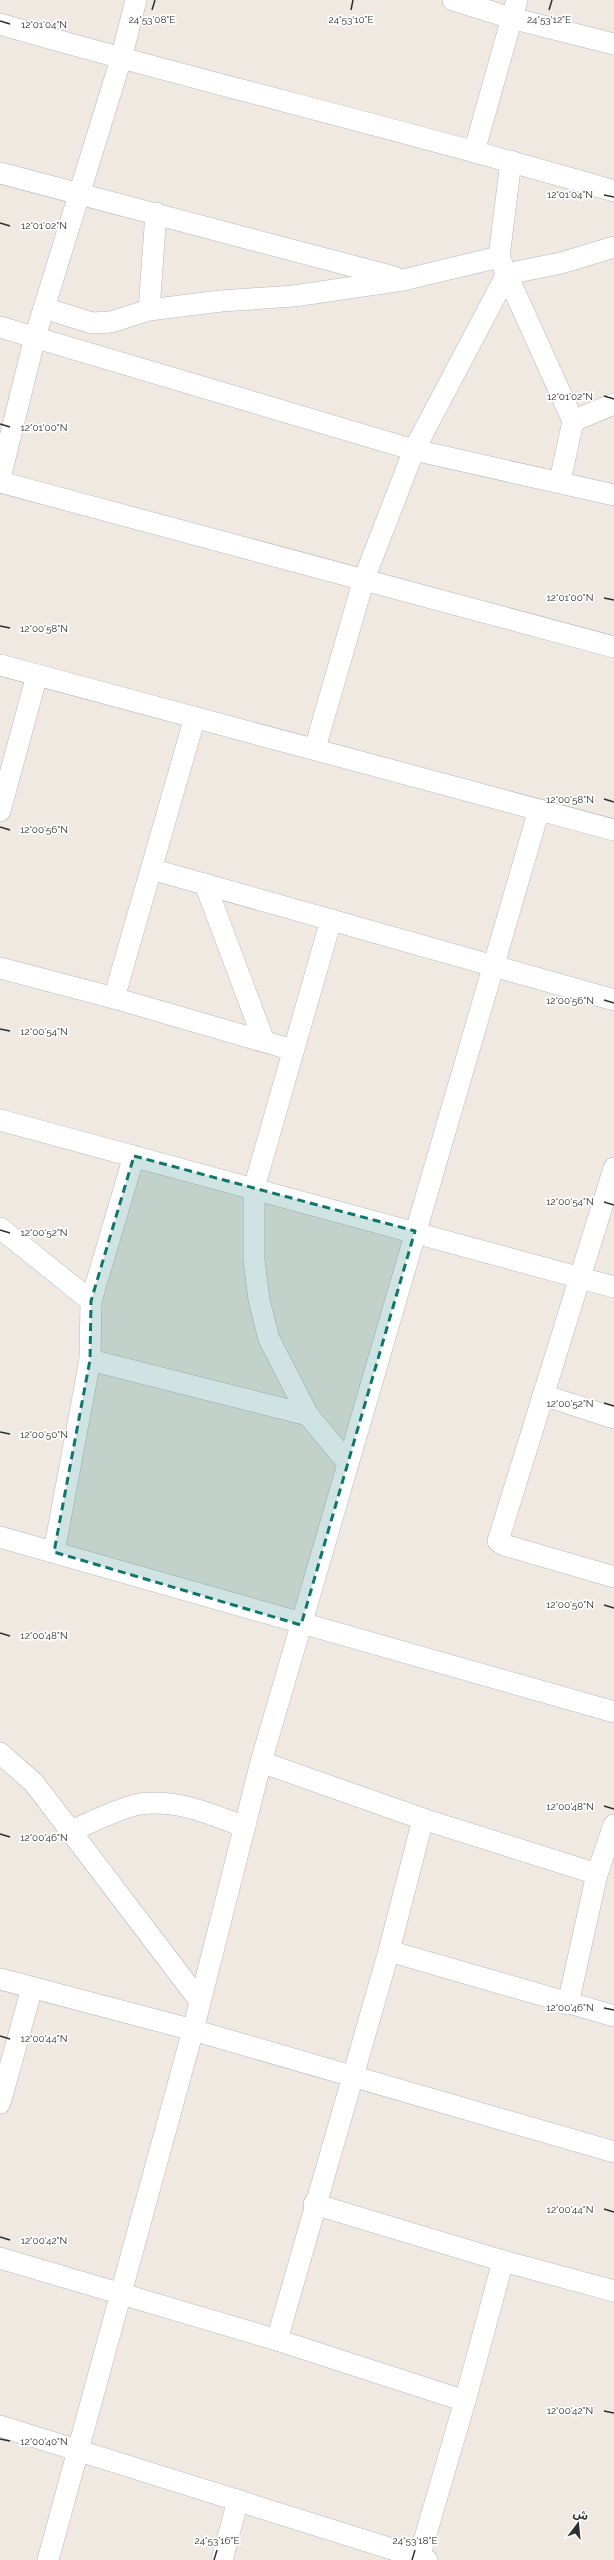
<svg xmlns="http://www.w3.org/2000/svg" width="614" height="2560" viewBox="0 0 614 2560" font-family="Raleway,'Noto Sans Arabic',sans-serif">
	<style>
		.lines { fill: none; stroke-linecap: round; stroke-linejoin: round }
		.minor-casing { stroke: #b4b7c1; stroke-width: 22 }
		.minor { stroke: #fff; stroke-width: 21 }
		.marked { fill: #0f766e; fill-opacity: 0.2; stroke: #0f766e; stroke-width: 3; stroke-dasharray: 8 5; stroke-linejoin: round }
		.ticks { fill: none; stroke: #2e2e2e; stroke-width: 1.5 }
		.ticks-label { font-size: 10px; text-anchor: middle; fill: #2e2e2e; stroke: #fff; stroke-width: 3.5; stroke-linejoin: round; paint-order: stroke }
	</style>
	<rect width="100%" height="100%" fill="#efe9e1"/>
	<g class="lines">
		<!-- minor casing -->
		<g class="minor-casing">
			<g id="minor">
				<polyline points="453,0 511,18 614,44"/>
				<path d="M 0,24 C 204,83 410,131 614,191"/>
				<polyline points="474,152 517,0"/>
				<polyline points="511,161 499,257 573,421 560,481"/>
				<polyline points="0,173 394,277"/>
				<polyline points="44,308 92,323 111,322 149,310 221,301 294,296 403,280 499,257"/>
				<polyline points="149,310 156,213"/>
				<polyline points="0,327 414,450 614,495"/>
				<polyline points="573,421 614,404"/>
				<polyline points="0,478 35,337 121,59 136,0"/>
				<polyline points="0,482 614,647"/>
				<polyline points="0,665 614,830"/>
				<polyline points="315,748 364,579 414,450 507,274 561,263 614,247"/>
				<polyline points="0,811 37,675"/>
				<polyline points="151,869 614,1000"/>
				<polyline points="205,884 264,1041"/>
				<polyline points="0,968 114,998 293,1050"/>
				<polyline points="114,998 195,717"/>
				<polyline points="0,1120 614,1287"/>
				<polyline points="614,1168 498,1541 504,1545 614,1577"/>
				<polyline points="0,1228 91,1301"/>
				<polyline points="90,1360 308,1415 348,1463"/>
				<polyline points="543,1395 614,1418"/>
				<polyline points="308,1415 269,1339 259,1300 254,1260 254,1188 331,920"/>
				<polyline points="0,1537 614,1712"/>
				<polyline points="54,1552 90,1360 91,1301 134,1156"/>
				<polyline points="0,1753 34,1783 199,2000"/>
				<polyline points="261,1762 423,1819 597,1874"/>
				<path d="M 71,1831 C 90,1823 121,1807 140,1804 C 177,1799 211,1814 245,1827"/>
				<polyline points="389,1951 614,2016"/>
				<polyline points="0,1979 193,2030 614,2152"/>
				<polyline points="568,2004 597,1874 614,1825"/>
				<polyline points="0,2103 32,1988"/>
				<polyline points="314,2204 503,2261 614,2291"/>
				<polyline points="0,2258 277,2340 465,2401"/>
				<polyline points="277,2340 389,1951 423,1819"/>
				<polyline points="0,2426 427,2560"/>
				<polyline points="419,2558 465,2401 503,2261"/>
				<polyline points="48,2560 193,2030 261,1762 539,810"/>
				<polyline points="222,2560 238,2500"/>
			</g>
		</g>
		<!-- minor -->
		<use href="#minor" class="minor"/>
	</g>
	<!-- marked area -->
	<path class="marked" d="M 134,1156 L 415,1231 L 301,1625 L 54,1552 L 90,1360 L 91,1301 Z"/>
	<!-- ticks -->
	<path class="ticks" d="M 152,10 L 155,0M 351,10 L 353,0M 549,10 L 552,0M 0,21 L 10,24M 604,195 L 614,197M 0,223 L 10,226M 604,396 L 614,399M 0,424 L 10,427M 604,598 L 614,600M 0,626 L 10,628M 604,799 L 614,802M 0,827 L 10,830M 604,1000 L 614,1003M 0,1029 L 10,1031M 604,1202 L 614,1205M 0,1230 L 10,1233M 604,1403 L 614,1406M 0,1432 L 10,1434M 604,1605 L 614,1608M 0,1633 L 10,1636M 604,1806 L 614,1809M 0,1834 L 10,1837M 604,2008 L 614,2010M 0,2036 L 10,2039M 604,2209 L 614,2212M 0,2237 L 10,2240M 604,2411 L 614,2413M 0,2439 L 10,2441M 214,2560 L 217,2550M 412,2560 L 415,2550"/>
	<g class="ticks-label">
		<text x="152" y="23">24°53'08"E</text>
		<text x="351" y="23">24°53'10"E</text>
		<text x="549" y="23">24°53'12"E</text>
		<text x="44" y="28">12°01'04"N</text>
		<text x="570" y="198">12°01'04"N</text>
		<text x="44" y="229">12°01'02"N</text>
		<text x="570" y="400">12°01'02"N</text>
		<text x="44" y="431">12°01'00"N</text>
		<text x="570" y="601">12°01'00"N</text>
		<text x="44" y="632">12°00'58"N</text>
		<text x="570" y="803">12°00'58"N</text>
		<text x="44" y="833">12°00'56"N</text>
		<text x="570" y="1004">12°00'56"N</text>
		<text x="44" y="1035">12°00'54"N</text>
		<text x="570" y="1205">12°00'54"N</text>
		<text x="44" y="1236">12°00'52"N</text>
		<text x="570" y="1407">12°00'52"N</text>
		<text x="44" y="1438">12°00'50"N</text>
		<text x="570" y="1608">12°00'50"N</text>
		<text x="44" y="1639">12°00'48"N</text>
		<text x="570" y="1810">12°00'48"N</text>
		<text x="44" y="1841">12°00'46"N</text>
		<text x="570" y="2011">12°00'46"N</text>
		<text x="44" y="2042">12°00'44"N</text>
		<text x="570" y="2213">12°00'44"N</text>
		<text x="44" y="2244">12°00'42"N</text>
		<text x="570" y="2414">12°00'42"N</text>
		<text x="44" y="2445">12°00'40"N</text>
		<text x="217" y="2544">24°53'16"E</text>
		<text x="415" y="2544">24°53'18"E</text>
	</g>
	<!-- north arrow -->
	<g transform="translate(578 2524) rotate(16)" stroke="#ffffff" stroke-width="3" paint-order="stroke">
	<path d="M0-3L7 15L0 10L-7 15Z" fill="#2e2e2e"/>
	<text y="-6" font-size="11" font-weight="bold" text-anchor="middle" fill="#2e2e2e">ش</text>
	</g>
</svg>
